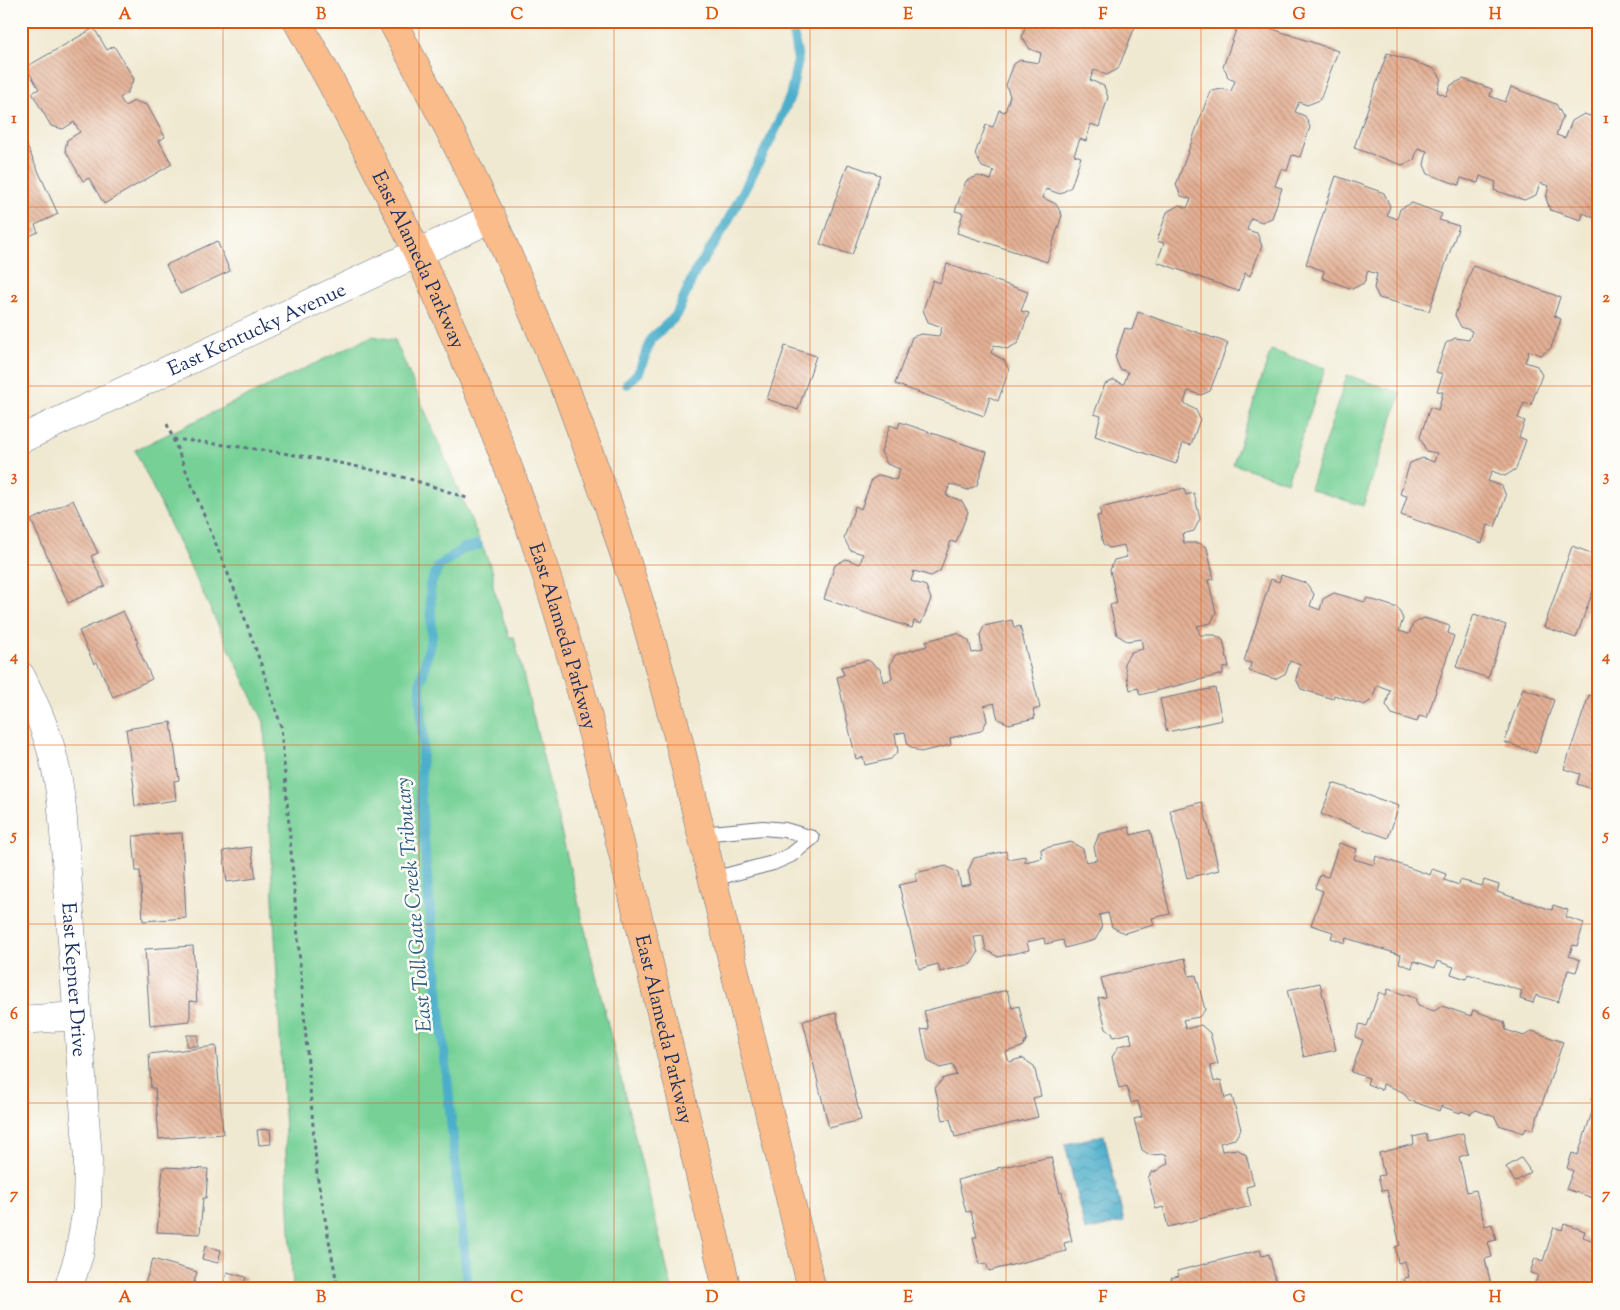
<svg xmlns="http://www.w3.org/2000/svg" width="1620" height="1310" viewBox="0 0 1620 1310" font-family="'Sorts Mill Goudy',serif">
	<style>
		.grass { fill: #77d197; stroke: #49807a }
		.water { fill: url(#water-waves); stroke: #336e94 }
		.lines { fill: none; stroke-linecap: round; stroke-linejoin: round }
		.stream { stroke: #4baeca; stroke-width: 10 }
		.building { fill: url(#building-back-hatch) }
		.service-casing { stroke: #667086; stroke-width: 16 }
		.minor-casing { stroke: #667086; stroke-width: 29 }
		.tertiary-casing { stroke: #667086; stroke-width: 29 }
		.primary-casing { stroke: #667086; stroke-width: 29 }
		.path { stroke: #667086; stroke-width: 3; stroke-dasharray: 4 4; stroke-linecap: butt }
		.service { stroke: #fff; stroke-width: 14 }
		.minor { stroke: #fff; stroke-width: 28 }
		.tertiary { stroke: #fff; stroke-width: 28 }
		.primary { stroke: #f9bc8a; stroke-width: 28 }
		.grid { fill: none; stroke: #de5710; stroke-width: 1; stroke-opacity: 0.55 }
		.labels { text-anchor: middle; stroke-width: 5; stroke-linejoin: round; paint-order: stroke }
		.street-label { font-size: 20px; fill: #1b2f5e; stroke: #fdfcf7 }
		.water-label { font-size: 21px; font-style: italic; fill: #2c5b84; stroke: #fdfcf7 }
		.neatline { fill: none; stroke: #de5710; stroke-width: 2 }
		.grid-label { font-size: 16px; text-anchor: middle; font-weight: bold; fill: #de5710 }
	</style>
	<defs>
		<pattern id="water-waves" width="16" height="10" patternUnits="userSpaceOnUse" patternTransform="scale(1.25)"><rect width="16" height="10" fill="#4baeca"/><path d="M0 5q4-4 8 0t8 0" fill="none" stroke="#3e8ea7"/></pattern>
		<pattern id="building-back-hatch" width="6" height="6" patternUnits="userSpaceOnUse" patternTransform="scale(1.25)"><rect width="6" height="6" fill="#e4b094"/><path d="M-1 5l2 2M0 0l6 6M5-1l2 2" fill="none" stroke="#b8907c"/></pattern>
	</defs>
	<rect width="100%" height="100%" fill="#fdfcf7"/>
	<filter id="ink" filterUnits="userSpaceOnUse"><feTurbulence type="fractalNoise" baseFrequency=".02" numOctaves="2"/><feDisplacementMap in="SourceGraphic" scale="10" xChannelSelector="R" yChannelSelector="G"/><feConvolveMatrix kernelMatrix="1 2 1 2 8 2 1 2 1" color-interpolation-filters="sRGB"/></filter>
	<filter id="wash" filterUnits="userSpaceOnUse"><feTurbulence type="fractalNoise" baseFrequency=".0096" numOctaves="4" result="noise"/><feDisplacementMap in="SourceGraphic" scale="20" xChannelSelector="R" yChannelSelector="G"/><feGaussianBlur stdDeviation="1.12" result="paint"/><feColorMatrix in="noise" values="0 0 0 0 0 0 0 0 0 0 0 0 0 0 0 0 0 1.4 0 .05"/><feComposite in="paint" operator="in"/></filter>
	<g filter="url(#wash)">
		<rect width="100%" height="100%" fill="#f0e9d1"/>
		<!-- grass -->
		<g class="grass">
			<polygon points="372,336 395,340 493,572 493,586 509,637 514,637 672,1289 293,1289 264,722 135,450"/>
			<polygon points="1271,350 1325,368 1287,482 1233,464"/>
			<polygon points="1347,375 1401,393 1363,506 1310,489"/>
		</g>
		<!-- water -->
		<polygon class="water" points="1104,1135 1124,1222 1085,1231 1065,1144"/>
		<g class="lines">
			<!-- stream -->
			<g class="stream">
				<polyline points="627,384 639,372 651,339 676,316 694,274 724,228 770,141 790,97 798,60 791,21"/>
				<polyline points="468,1289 428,890 420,790 423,740 420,685 432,635 430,585 439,566 464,548 478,545"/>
			</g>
		</g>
		<g id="blocks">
			<!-- building -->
			<g class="building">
				<polygon points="1027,21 1137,22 1118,69 1107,75 1094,70 1090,80 1104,86 1108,97 1099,127 1091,124 1086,141 1080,139 1074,155 1081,157 1071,187 1060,194 1046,189 1043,198 1056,204 1062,215 1047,262 957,233 963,213 955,211 966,181 978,176 991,180 994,171 982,167 975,154 986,125 993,127 999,110 1005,112 1010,96 1006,85 1014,64 1020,60 1039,63 1041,53 1030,49 1022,37"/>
				<polygon points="1239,21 1249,21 1338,51 1320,100 1307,105 1299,102 1295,112 1305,116 1310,127 1300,157 1292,155 1287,171 1281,169 1275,186 1282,188 1272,218 1262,222 1251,218 1247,230 1257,233 1262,246 1250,276 1245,273 1238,291 1157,262 1164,243 1157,241 1167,212 1179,205 1187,208 1191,199 1181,196 1176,185 1210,91 1223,89 1231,91 1235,81 1228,78 1226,71 1223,67"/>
				<polygon points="94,28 107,50 114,46 134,79 127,93 120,98 125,106 134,101 147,105 165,137 159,141 172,164 104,204 89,178 83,181 65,150 67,140 80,132 74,122 63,129 51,126 32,93 39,89 26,67"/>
				<polygon points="1387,53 1435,69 1441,78 1437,92 1446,96 1451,85 1463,79 1492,89 1490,96 1505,102 1511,87 1556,104 1563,117 1556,135 1565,138 1572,121 1584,114 1599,119 1599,220 1583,213 1581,220 1550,210 1546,198 1549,186 1540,183 1536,195 1524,200 1494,190 1496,182 1480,176 1478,183 1461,178 1459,185 1428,174 1424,165 1427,151 1418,148 1414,160 1402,165 1354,148"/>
				<polygon points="25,142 58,214 35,225 38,232 21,240 21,144"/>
				<polygon points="848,164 880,175 852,255 820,244"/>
				<polygon points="1336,176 1384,193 1390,206 1387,215 1397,219 1400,209 1412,203 1442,214 1439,220 1459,226 1429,311 1379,298 1374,288 1377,274 1368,271 1364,283 1352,289 1322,278 1324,271 1306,264"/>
				<polygon points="217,241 230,271 180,294 166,265"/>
				<polygon points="947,264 1028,292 1021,311 1029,313 1018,343 1007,349 994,345 991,353 1004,360 1009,370 998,401 990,397 984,416 895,384 912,337 921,334 939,336 942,327 928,322 923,310 933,280 940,283"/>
				<polygon points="1473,266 1560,297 1554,316 1561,319 1551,348 1541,355 1529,351 1525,362 1537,366 1542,375 1531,405 1524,403 1518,418 1525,421 1519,437 1526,440 1516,469 1505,476 1492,471 1488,481 1502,486 1506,496 1495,527 1488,525 1482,543 1401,515 1407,496 1400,494 1410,463 1423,458 1434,462 1437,453 1426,451 1420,437 1430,407 1438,410 1443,392 1437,391 1443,374 1436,372 1446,343 1455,338 1469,340 1472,331 1461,327 1455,315"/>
				<polygon points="1138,312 1228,343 1210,391 1201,395 1188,391 1184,403 1196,410 1200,419 1191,445 1183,443 1176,464 1095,436 1101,416 1094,414 1105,384 1114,380 1124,384 1128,372 1120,369 1115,357 1125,328 1132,330"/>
				<polygon points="785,346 816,356 798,410 767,399"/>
				<polygon points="900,422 987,452 977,485 968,490 950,484 946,495 962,501 968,512 956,543 951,541 940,571 931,576 914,571 911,581 926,586 931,599 921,624 914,621 912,628 824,599 835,565 846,559 860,564 863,554 850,550 844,538 855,506 861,509 872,479 880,475 896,480 900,469 887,464 881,452 890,425 898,428"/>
				<polygon points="1184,488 1186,495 1194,493 1200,519 1194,531 1182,534 1184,543 1199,543 1207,548 1214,579 1208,580 1216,612 1211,623 1197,626 1200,635 1215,635 1223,640 1229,667 1223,668 1223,674 1140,695 1138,688 1130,690 1124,663 1131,652 1143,649 1141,639 1127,641 1117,635 1110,605 1117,603 1110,570 1114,560 1127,557 1124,545 1109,548 1103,544 1097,516 1101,515 1100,508"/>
				<polygon points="73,500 98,553 91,556 105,586 68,603 31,520"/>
				<polygon points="1572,546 1599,556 1599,574 1576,638 1544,627"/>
				<polygon points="1281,575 1306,583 1314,594 1310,606 1320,610 1323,599 1334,593 1365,602 1367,598 1398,608 1403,619 1399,631 1409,634 1413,624 1424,618 1450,626 1448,633 1454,636 1427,718 1419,716 1417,722 1392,714 1386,705 1390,690 1377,685 1372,700 1364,705 1334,695 1333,699 1301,689 1296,679 1300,665 1290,661 1286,673 1275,679 1249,671 1251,663 1244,661 1271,579 1279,582"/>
				<polygon points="123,611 138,642 136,643 152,679 113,697 97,662 94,664 79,631"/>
				<polygon points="1474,614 1506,625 1488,678 1456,667"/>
				<polygon points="1012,620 1014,628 1020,626 1040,708 1033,710 1035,718 1009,724 998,719 994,703 984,706 987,721 981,731 950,738 951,745 920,752 908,745 905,732 895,734 898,751 891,759 865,765 863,757 856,759 837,677 844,675 841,667 868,660 880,669 883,682 892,679 890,665 895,655 927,646 926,641 957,633 969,641 972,653 982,651 980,635 984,626"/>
				<polygon points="1215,688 1222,720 1167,732 1160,699"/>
				<polygon points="1523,688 1554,700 1536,753 1504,742"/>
				<polygon points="1589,695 1599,698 1598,791 1577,784 1580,774 1564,769"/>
				<polygon points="171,722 179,780 174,781 176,800 135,806 133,787 134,787 126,729"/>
				<polygon points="1333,783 1399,806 1388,838 1321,814"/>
				<polygon points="1202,802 1219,870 1187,878 1170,810"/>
				<polygon points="1129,827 1131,835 1150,830 1170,914 1152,918 1154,925 1124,933 1112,927 1108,913 1099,915 1102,928 1095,940 1065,948 1063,940 1045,944 1044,938 1027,942 1029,950 998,957 986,950 983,936 974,937 978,953 971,964 940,972 938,964 919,969 899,885 917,881 915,873 946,866 958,873 961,886 971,884 968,871 974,858 1006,851 1008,859 1025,856 1025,862 1042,858 1041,849 1071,842 1083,849 1086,862 1097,860 1094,847 1099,834"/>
				<polygon points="182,833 186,918 143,921 140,871 136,871 133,836"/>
				<polygon points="1339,843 1357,849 1354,859 1374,865 1376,856 1430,875 1432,869 1446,874 1444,880 1459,885 1460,880 1482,886 1484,880 1499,885 1497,892 1552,910 1553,905 1568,910 1566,917 1584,923 1577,946 1573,945 1569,956 1580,960 1576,972 1568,970 1558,1002 1536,995 1533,1003 1520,999 1522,991 1468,974 1466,979 1451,974 1454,967 1437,961 1435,968 1414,961 1412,968 1399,963 1401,955 1346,938 1345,943 1331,938 1333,932 1311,925 1323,891 1315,888 1320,875 1328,877"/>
				<polygon points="251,847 256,878 227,882 223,851"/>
				<polygon points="193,946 197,1002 190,1001 190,1021 150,1025 145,949"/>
				<polygon points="1185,958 1189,976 1196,975 1205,1010 1199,1017 1183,1020 1186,1029 1201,1025 1210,1033 1218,1064 1210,1066 1214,1082 1221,1080 1225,1098 1232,1096 1241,1129 1235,1139 1220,1143 1222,1151 1237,1149 1246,1155 1254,1185 1246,1187 1251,1206 1168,1227 1163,1207 1156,1209 1148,1178 1152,1171 1153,1173 1168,1163 1166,1154 1150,1155 1142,1150 1134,1119 1142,1117 1138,1101 1131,1103 1127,1086 1119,1088 1112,1057 1119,1046 1132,1043 1130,1033 1113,1037 1113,1034 1106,1029 1098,998 1106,997 1101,978"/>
				<polygon points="1320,983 1336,1050 1304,1057 1287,990"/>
				<polygon points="1388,989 1415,998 1418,1006 1434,1011 1442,1006 1471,1016 1473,1010 1504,1022 1506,1030 1524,1036 1532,1031 1563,1042 1533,1130 1526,1128 1524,1133 1499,1125 1495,1117 1476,1110 1470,1114 1461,1111 1460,1113 1441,1106 1439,1111 1409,1100 1403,1092 1383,1084 1382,1090 1367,1084 1369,1078 1351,1072 1363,1040 1355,1037 1360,1024 1367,1026 1379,992 1386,995"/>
				<polygon points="1007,990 1012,1008 1019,1006 1027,1039 1022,1047 1006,1052 1009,1062 1022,1058 1034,1066 1041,1096 1033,1098 1038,1117 955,1137 950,1119 943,1120 935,1088 944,1078 956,1075 953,1065 940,1068 928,1061 921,1030 929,1029 924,1011"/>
				<polygon points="836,1013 861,1120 829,1128 803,1021"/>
				<rect x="187" y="1035" width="11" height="11"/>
				<polygon points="216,1046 223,1134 159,1139 155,1088 151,1088 149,1054"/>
				<polygon points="1599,1080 1599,1200 1566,1189 1573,1171 1567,1168 1572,1153 1578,1155 1594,1106 1596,1102 1591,1100"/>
				<polygon points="270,1129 271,1144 259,1145 257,1130"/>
				<polygon points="1463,1133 1468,1154 1459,1157 1467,1192 1476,1190 1485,1226 1492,1224 1496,1240 1488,1242 1492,1257 1485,1259 1492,1289 1406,1289 1404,1278 1409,1277 1405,1261 1398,1263 1395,1247 1400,1245 1387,1190 1382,1191 1378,1176 1384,1175 1379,1153 1414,1144 1413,1137 1426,1134 1428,1141"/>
				<polygon points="1051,1157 1060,1193 1062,1192 1067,1216 1066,1217 1072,1241 1064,1243 1066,1251 989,1271 986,1263 979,1264 973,1237 977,1237 971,1211 966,1212 958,1180 998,1169 997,1168"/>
				<polygon points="1521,1158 1531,1172 1515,1182 1506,1167"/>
				<polygon points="163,1167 208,1169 206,1198 203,1198 200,1234 157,1232"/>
				<polygon points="1564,1224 1585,1231 1583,1237 1599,1243 1599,1289 1533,1289 1538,1275 1530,1273 1535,1258 1543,1261 1554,1227 1562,1230"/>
				<polygon points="205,1246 221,1250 218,1263 202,1259"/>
				<polygon points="1260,1250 1262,1256 1269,1254 1276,1282 1272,1289 1173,1289 1171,1278 1179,1276 1177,1271"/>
				<polygon points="153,1259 197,1272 192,1289 143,1289"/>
				<polygon points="227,1272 246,1277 243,1289 223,1289"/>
			</g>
		</g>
	</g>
	<g filter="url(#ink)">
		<use href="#blocks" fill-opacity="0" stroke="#667086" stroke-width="1"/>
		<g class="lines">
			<!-- service casing -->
			<g class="service-casing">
				<g id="service">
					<polyline points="702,834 763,828 785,830 812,838"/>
					<polyline points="713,879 773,863 791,855 812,838"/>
				</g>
			</g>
			<!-- minor casing -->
			<g class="minor-casing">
				<g id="minor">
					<path id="s1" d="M 21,676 C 33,701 45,726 52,753 C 58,775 61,796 63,819 L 88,1159 L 87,1208 L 79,1255 L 68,1289"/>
					<polyline points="21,1020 77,1016"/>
				</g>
			</g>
			<!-- tertiary casing -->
			<g class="tertiary-casing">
				<g id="tertiary">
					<path id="s2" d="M 21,439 L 492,218"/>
				</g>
			</g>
			<!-- primary casing -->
			<g class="primary-casing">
				<g id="primary">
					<path id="s3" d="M 297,21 C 395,193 479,374 542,562 C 581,680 610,800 639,921 C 668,1043 698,1166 727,1289"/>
					<polyline points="392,21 451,133 492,218 565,387 608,504 647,625 677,733 812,1289"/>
				</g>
			</g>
			<!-- path -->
			<g class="path">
				<polyline points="167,424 235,591 260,661 281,726 317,1175 338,1289"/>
				<path d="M 173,439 C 247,447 321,457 394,475 C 420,481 445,491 470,499"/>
			</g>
			<!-- service -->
			<use href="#service" class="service"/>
			<!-- minor -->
			<use href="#minor" class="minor"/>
			<!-- tertiary -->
			<use href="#tertiary" class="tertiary"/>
			<!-- primary -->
			<use href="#primary" class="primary"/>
		</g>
	</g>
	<!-- grid -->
	<path class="grid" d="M 223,21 L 223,1289M 419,21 L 419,1289M 614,21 L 614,1289M 810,21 L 810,1289M 1006,21 L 1006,1289M 1201,21 L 1201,1289M 1397,21 L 1397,1289M 21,207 L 1599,207M 21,386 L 1599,386M 21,565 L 1599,565M 21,745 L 1599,745M 21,924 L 1599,924M 21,1103 L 1599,1103"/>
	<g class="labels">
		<!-- street labels -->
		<g class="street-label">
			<text dy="7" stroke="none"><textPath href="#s3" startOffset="268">East Alameda Parkway</textPath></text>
			<text dy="7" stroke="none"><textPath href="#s2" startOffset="260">East Kentucky Avenue</textPath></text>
			<text dy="7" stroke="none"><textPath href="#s3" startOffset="672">East Alameda Parkway</textPath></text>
			<text dy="7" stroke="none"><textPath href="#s1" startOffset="311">East Kepner Drive</textPath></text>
			<text dy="7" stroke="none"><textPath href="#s3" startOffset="1078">East Alameda Parkway</textPath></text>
		</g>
		<!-- water labels -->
		<g class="water-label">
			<text transform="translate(413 905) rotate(-95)" y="7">East Toll Gate Creek Tributary</text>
		</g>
	</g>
	<!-- margin -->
	<rect width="1620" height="1310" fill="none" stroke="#fdfcf7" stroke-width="55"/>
	<rect x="28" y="28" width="1564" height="1254" class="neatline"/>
	<g class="grid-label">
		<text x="125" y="19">A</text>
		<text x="321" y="19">B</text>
		<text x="517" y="19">C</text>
		<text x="712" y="19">D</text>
		<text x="908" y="19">E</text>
		<text x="1103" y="19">F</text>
		<text x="1299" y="19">G</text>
		<text x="1495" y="19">H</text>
		<text x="14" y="123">1</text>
		<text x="1606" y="123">1</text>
		<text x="14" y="302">2</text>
		<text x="1606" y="302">2</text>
		<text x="14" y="481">3</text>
		<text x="1606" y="481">3</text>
		<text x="14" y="661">4</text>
		<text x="1606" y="661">4</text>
		<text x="14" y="840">5</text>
		<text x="1606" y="840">5</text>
		<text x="14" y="1019">6</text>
		<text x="1606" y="1019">6</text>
		<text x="14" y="1199">7</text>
		<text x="1606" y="1199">7</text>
		<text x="125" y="1302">A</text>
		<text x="321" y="1302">B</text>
		<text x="517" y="1302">C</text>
		<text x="712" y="1302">D</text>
		<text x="908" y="1302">E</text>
		<text x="1103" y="1302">F</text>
		<text x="1299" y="1302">G</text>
		<text x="1495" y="1302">H</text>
	</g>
</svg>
